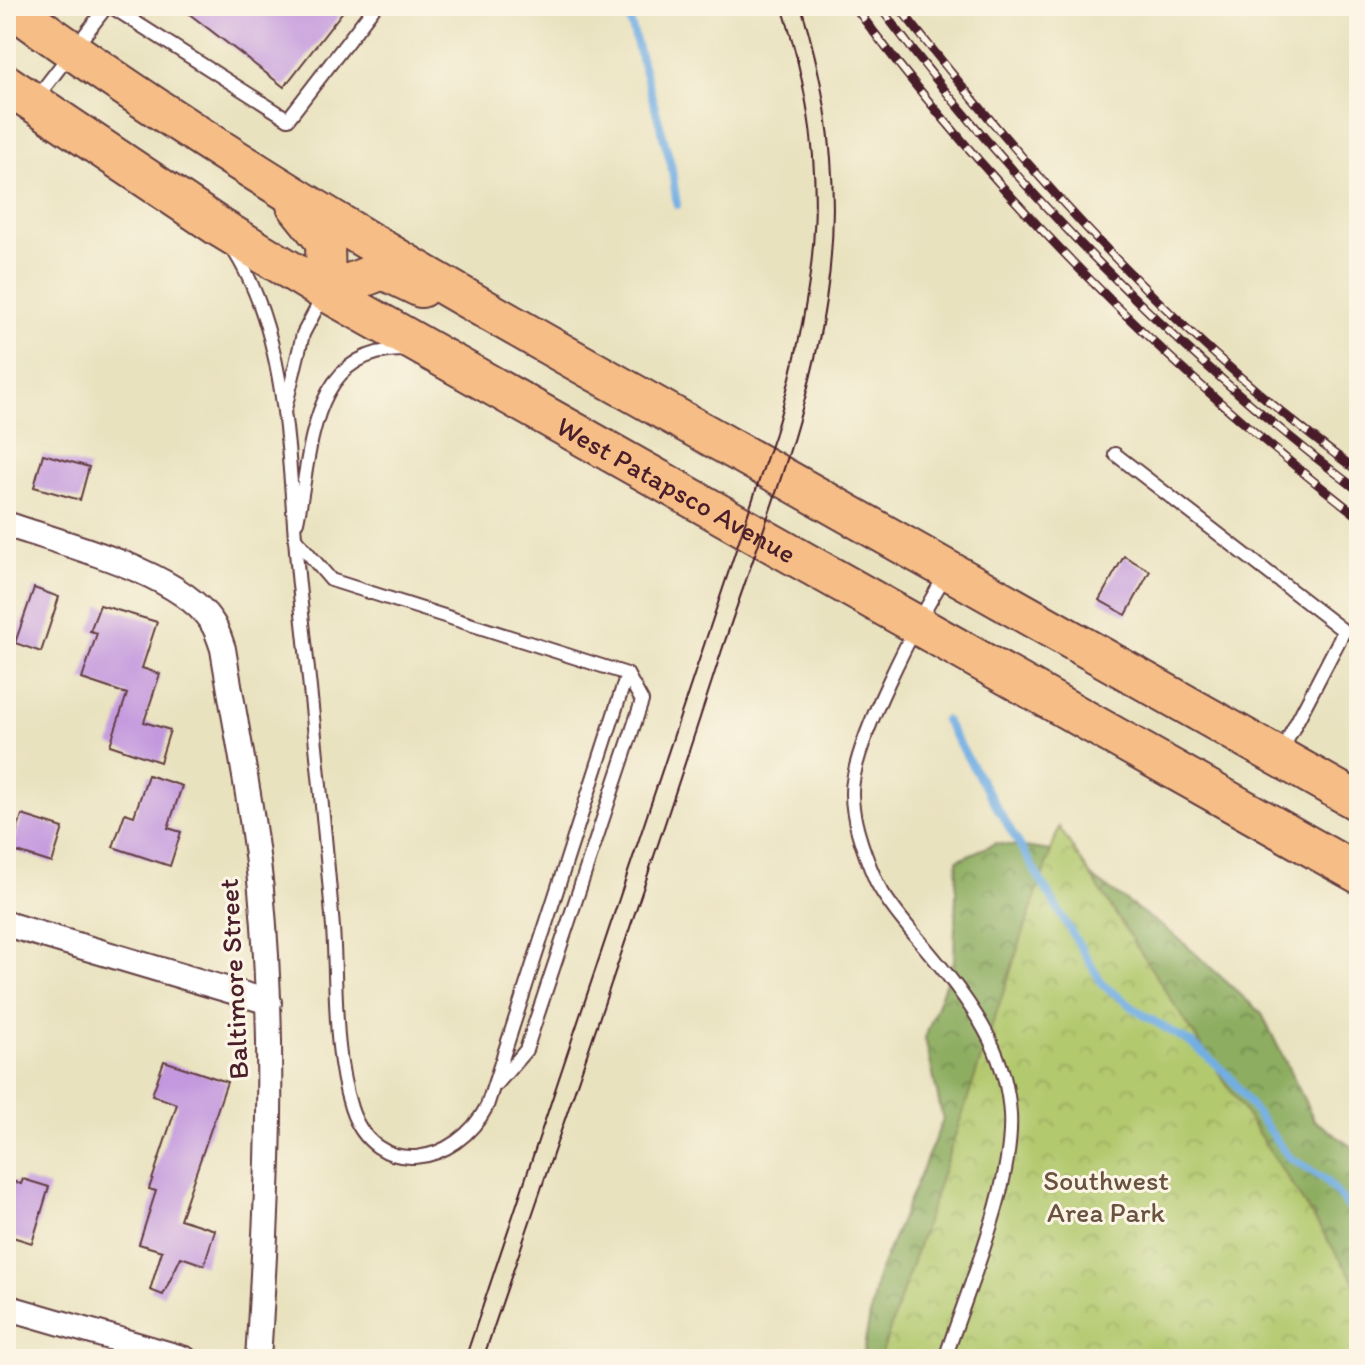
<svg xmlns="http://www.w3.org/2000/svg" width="1365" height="1365" viewBox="0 0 1365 1365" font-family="Itim,sans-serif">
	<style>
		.forest { fill: url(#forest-crowns); stroke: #6c6646; stroke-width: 2 }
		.park { fill: url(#park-crowns); stroke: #7e744c; stroke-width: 2 }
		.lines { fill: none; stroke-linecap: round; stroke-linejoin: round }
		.stream { stroke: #72aee3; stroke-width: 8 }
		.building { fill: #c398de }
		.lane-casing { stroke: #623c41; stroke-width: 16 }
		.street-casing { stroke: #623c41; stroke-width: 28 }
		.primary-casing { stroke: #623c41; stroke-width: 42 }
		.lane { stroke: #fff; stroke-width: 12 }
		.street { stroke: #fff; stroke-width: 24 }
		.primary { stroke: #f6be86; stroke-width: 38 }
		.tram { stroke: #4a1f2b; stroke-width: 2 }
		.rail-casing { stroke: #4a1f2b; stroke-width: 9 }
		.rail { stroke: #fcf5e5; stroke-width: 6; stroke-dasharray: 18; stroke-linecap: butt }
		.labels { text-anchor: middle; stroke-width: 6; stroke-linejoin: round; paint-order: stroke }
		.street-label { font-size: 28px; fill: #4a1f2b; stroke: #fcf5e5 }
		.park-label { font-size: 28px; fill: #69523f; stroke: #fcf5e5 }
	</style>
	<defs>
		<pattern id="forest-crowns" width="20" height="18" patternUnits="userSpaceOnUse" patternTransform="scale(2)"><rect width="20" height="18" fill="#8dad61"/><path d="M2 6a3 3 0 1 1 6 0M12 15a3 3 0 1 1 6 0" fill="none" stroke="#758c50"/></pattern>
		<pattern id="park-crowns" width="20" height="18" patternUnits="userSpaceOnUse" patternTransform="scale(2)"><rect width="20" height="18" fill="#b2c96e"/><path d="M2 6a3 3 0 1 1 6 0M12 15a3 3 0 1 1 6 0" fill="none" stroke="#9bac5f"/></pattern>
	</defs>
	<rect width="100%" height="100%" fill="#fcf5e5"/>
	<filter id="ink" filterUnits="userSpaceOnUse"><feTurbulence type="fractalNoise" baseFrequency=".0125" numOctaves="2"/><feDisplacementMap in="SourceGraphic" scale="16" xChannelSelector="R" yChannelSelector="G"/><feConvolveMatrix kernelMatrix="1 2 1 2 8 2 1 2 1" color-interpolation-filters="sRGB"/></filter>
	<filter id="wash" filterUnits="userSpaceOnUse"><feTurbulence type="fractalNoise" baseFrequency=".006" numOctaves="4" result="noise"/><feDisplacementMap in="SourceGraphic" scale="32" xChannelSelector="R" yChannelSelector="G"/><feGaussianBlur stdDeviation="1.8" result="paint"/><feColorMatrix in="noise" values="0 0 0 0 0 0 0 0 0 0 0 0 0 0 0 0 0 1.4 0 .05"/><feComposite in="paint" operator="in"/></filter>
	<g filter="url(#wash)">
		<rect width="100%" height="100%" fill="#e9e2bf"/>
		<!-- forest -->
		<polygon class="forest" points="996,843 1057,852 1178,938 1262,1014 1314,1120 1359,1152 1359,1359 862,1359 877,1277 943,1120 925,1038 954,960 957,860"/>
		<!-- park -->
		<polygon class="park" points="1059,827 1359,1288 1359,1359 880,1359"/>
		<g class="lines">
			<!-- stream -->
			<g class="stream">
				<polyline points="626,6 671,164 677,205"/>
				<polyline points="945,720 1103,985 1142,1014 1194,1045 1229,1076 1288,1156 1324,1179 1359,1218"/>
			</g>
		</g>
		<g id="blocks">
			<!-- building -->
			<g class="building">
				<polygon points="179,6 347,6 284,87"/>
				<polygon points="43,454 89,467 80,500 34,487"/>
				<polygon points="1124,556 1150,571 1126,615 1099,600"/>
				<polygon points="34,588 59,597 41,652 15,643"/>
				<polygon points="100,605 157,622 142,668 160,674 144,722 170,730 160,762 110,745 127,694 82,679 97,633 90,631"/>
				<polygon points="148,775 182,786 168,828 181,832 170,866 113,847 125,813 134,816"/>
				<polygon points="22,815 63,828 52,863 11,850"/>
				<polygon points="164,1061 227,1082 180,1219 215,1230 204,1265 181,1257 163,1295 150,1290 162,1251 139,1244 156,1191 149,1189 177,1104 152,1095"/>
				<polygon points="6,1179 21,1184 23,1179 49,1187 32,1243 6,1235"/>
			</g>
		</g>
	</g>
	<g filter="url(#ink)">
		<use href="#blocks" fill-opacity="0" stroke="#623c41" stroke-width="2"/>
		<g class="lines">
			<!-- lane casing -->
			<g class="lane-casing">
				<g id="lane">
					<polyline points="110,6 288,119 375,6"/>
					<polyline points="37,97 107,6"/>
					<path d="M 234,251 C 292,343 288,478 299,585 C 311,699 324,813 333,928 C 337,985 333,1052 351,1108 C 375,1181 456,1166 487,1106 L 627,674"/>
					<polyline points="285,409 303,334 324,294"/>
					<polyline points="1115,454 1344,631 1280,754"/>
					<path d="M 297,522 C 312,451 309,348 405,350"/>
					<polyline points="295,538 331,580 627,674 642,701 526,1050 497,1084"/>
					<path d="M 945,1359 C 967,1290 1014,1185 1010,1114 C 1007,1059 979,1015 946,973 C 927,948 889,908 876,881 C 865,856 852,822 852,794 C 851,745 920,616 947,573"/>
				</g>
			</g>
			<!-- street casing -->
			<g class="street-casing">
				<g id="street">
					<path d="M 6,524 C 63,544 177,571 211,621 C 217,629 220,640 223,649 C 236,729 253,810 261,890 C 276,1046 268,1203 258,1359"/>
					<polyline points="6,924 269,1002"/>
					<polyline points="6,1307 185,1359"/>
				</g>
			</g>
			<!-- primary casing -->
			<g class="primary-casing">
				<g id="primary">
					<path d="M 10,6 C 241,175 492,315 742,454 C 948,569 1153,686 1359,802"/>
					<path id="s1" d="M 6,84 L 219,227 L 326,292 L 1359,874"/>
					<polyline points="296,205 325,241 326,292"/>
					<polyline points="326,292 383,270 421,288"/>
				</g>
			</g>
			<!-- lane -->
			<use href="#lane" class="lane"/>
			<!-- street -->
			<use href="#street" class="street"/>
			<!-- primary -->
			<use href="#primary" class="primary"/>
			<!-- tram -->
			<g class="tram">
				<path d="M 465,1359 L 775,433 C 820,277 833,164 782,6"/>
				<path d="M 483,1359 C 563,1124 645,889 721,653 C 758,541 809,416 826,300 C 841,201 831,102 801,6"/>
			</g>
			<!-- rail casing -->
			<g class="rail-casing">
				<g id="rail">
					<path d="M 854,6 C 998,199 1169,370 1359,517"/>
					<path d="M 879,6 C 1016,189 1176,353 1359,491"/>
					<path d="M 898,6 C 1033,179 1181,342 1359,472"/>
				</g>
			</g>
			<!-- rail -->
			<use href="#rail" class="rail"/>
		</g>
	</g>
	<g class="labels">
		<!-- street labels -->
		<g class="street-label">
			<text dy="10" stroke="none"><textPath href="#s1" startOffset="784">West Patapsco Avenue</textPath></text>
			<text transform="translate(233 979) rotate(-93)" y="10">Baltimore Street</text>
		</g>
		<!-- park labels -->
		<g class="park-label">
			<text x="1106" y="1190">Southwest<tspan x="1106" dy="32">Area Park</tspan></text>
		</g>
	</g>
	<!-- margin -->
	<rect width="1365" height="1365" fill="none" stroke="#fcf5e5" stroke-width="32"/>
</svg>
